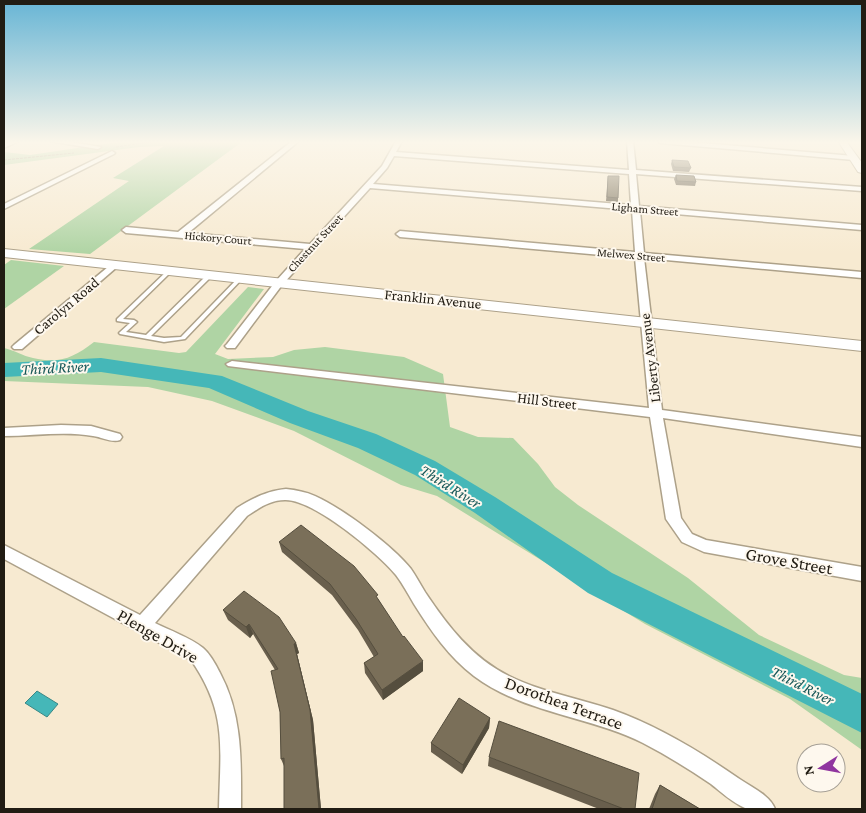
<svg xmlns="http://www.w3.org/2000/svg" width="866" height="813" viewBox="0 0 866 813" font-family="'Crimson Pro',serif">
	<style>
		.green { fill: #afd4a4 }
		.water { fill: #45b7b8; stroke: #3a8886 }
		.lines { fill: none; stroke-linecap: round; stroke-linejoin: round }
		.river { fill: #45b7b8; fill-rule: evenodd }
		.lane-casing { stroke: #ada189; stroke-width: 3 }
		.street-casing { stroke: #ada189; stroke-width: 3 }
		.secondary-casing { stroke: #ada189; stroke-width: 2 }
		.path { stroke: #9b927f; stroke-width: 1; stroke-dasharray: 3 1; stroke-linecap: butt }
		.lane { fill: #fff; fill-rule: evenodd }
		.street { fill: #fff; fill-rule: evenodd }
		.secondary { fill: #fff; fill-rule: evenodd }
		.wall { fill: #695f4d }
		.shaded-wall { fill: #554e3e }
		.building { fill: #7a6f59; stroke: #554e3e }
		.labels { text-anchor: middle; stroke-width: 4; stroke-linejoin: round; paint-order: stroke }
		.far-street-label { font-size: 12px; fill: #211c13; stroke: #fef8ee }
		.street-label { font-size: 15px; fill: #211c13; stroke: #fef8ee }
		.water-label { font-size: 16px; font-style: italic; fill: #155657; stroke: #fef8ee }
		.near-street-label { font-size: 18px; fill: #211c13; stroke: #fef8ee }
	</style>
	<rect width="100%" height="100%" fill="#f7ead1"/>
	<!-- green -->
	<g class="green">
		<polygon points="125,141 243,141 90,254 29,249 129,181 113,178 164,146 139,147 4,165 4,152 30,155"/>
		<polygon points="11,260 64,266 4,309 4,265"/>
		<path d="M 248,287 L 264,289 L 215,354 L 228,359 L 273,357 L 294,350 L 325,347 L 404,357 L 443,374 L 450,427 L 478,437 L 513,438 L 538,464 L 555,487 L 578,505 L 688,578 L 759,635 L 844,675 L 862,678 L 862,750 L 790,699 L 645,624 L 437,496 L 401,485 L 294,431 L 212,401 L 148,387 L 4,381 L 4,348 C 14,350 23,356 33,358 C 60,364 73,358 94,342 L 179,353 L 186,352 Z"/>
	</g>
	<!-- water -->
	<polygon class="water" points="37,691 58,704 47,717 25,703"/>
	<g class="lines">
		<!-- river -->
		<polygon class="river" points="101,358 222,376 308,411 376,434 435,461 495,497 612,573 862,694 862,733 588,593 475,513 415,475 358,448 290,423 209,388 101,372 4,377 4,363"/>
		<!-- lane casing -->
		<g class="lane-casing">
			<polygon id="lane" points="168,270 170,270 172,271 123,319 134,320 137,322 126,332 146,335 208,274 212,274 212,276 151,336 164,338 181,337 239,277 241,277 243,278 185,339 164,342 120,334 119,333 120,332 130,323 117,321 117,319"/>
		</g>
		<!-- street casing -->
		<g class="street-casing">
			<g id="street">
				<polygon points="11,141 19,141 4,148 4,144"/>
				<polygon points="49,141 64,141 101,147 98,149"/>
				<path d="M 292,141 L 299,141 L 188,233 L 310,244 L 382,166 L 396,141 L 402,141 L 396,152 L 629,170 L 627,141 L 633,141 L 636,170 L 862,187 L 862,191 L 636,174 L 639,206 L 862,225 L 862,230 L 640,211 L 644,253 L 862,272 L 862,278 L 644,258 L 662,410 L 862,437 L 862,447 L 663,418 L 681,518 L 692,534 L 706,540 L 862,567 L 862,581 L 704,552 L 682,542 L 666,519 L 650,417 L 228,366 L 226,364 L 232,361 L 649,408 L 635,258 L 400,237 L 396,234 L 400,231 L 635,252 L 632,210 L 370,188 L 282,285 L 235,348 L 227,348 L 225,346 L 227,344 L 276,281 L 305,249 L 126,233 L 122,230 L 126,227 L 178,232 ZM 394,156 L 629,174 L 631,205 L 373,184 L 387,168 Z"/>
				<polygon points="657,141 678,141 854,156 857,158 854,160 660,143"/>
				<polygon points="112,151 115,153 114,154 4,209 4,204"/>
				<polygon points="114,262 117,263 117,267 22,349 14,349 12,347 14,345"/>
				<path d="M 61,425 L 91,426 L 120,434 L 122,437 L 120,440 C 111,443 102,437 93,436 C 64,431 33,436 4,436 L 4,428 Z"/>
				<path d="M 286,489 C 296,490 306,492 315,496 C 342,508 393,546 411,569 C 416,576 420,584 425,592 C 447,625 472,658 509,676 C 541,692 578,698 613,710 C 658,726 699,751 738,778 C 751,787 770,795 775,809 C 766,809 752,812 745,808 C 733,803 721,792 711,784 C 689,769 666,755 643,743 C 589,716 523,713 474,676 C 449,657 431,631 414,604 C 408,594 403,584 396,575 C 378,553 313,499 285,500 C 270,500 259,508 247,516 L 155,623 C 169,630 191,638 203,648 C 210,654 216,665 220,673 C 243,716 241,762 241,809 L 219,809 C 220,748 228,713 191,660 L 4,559 L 4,545 L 140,615 L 237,508 C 253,498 267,491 286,489 Z"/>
			</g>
		</g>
		<!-- secondary casing -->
		<g class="secondary-casing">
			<g id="secondary">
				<polygon points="838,141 846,141 862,163 862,173 858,172"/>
				<polygon points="4,249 862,341 862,351 4,257"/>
			</g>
		</g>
		<!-- path -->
		<g class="path">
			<polyline points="116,147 157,141"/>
			<polyline points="4,160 74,153"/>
		</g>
		<!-- lane -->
		<use href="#lane" class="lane"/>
		<!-- street -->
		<use href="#street" class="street"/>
		<!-- secondary -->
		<use href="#secondary" class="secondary"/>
	</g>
	<!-- wall -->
	<g class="wall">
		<polygon points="807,141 823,141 823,142"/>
		<polygon points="672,160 691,168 689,172 673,171 671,164"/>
		<polygon points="676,175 696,182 695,186 676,185 674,179"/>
		<polygon points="608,176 618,198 618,202 606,201"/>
		<polygon points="279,542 378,599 423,671 383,700 365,673 364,663 374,657 358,630 332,595 282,552"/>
		<polygon points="223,610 296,643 299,653 297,654 313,720 321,809 284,809 284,766 281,759 280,712 275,670 253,634 250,638 228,620"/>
		<polygon points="490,718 489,728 462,774 431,752 431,743"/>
		<polygon points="489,757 635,809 599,809 488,766"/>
		<polygon points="660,785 700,809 649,809 655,794"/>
	</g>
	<!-- shaded-wall -->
	<g class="shaded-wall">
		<polygon points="249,624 253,634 250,638 246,627"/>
		<polygon points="296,643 299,653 297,654 313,720 321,809 319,809 294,644"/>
		<polygon points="423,661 423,671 383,700 382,690"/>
		<polygon points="490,718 489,728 462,774 463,765"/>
	</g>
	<!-- building -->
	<g class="building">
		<polygon points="672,160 688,161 691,168 674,167"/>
		<polygon points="676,175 694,176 696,182 677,181"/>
		<polygon points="608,176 619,176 618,198 607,197"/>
		<polygon points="301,525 354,566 378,595 376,596 403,637 404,636 423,661 382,690 364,663 378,654 356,619 330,584 279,542"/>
		<polygon points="244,591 279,617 296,643 294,644 310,710 319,809 284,809 284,758 281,759 280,712 271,671 278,669 249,624 246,627 223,610"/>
		<polygon points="459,698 490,718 463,765 431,743"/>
		<polygon points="499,721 639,773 635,809 624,809 489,757"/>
		<polygon points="660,785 700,809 652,809"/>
	</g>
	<!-- sky -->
	<linearGradient id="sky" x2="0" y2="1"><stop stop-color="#67b5d5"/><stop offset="0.56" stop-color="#fbf6ea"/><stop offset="1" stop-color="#fbf6ea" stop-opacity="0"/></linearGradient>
	<rect width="866" height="254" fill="url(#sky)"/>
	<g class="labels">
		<!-- far-street labels -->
		<g class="far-street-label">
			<text transform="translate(645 209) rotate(5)" y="4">Ligham Street</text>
			<text transform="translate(218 238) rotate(5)" y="4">Hickory Court</text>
			<text transform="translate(315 243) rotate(-47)" y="4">Chestnut Street</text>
			<text transform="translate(631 255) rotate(5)" y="4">Melwex Street</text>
		</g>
		<!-- street labels -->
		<g class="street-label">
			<text transform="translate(433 299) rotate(6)" y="5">Franklin Avenue</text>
			<text transform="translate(66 306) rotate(-40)" y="5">Carolyn Road</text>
			<text transform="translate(650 358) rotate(-97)" y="5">Liberty Avenue</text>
			<text transform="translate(547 401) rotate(7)" y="5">Hill Street</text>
		</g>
		<!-- water labels -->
		<g class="water-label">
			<text transform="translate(55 367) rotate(-3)" y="6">Third River</text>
			<text transform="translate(451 486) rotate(32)" y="6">Third River</text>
			<text transform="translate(803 685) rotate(27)" y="6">Third River</text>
		</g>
		<!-- near-street labels -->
		<g class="near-street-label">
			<text transform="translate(789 561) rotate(10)" y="6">Grove Street</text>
			<text transform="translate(158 636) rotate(30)" y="6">Plenge Drive</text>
			<text transform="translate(564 703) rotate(20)" y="6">Dorothea Terrace</text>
		</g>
	</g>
	<!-- border -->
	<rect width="866" height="813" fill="none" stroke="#211c13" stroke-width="10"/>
	<!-- north arrow -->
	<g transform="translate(821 768) rotate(259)"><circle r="24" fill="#fef8ee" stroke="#a6a096"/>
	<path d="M0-4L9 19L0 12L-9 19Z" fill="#90359f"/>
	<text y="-8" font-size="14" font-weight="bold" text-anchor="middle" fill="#211c13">N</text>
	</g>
</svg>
